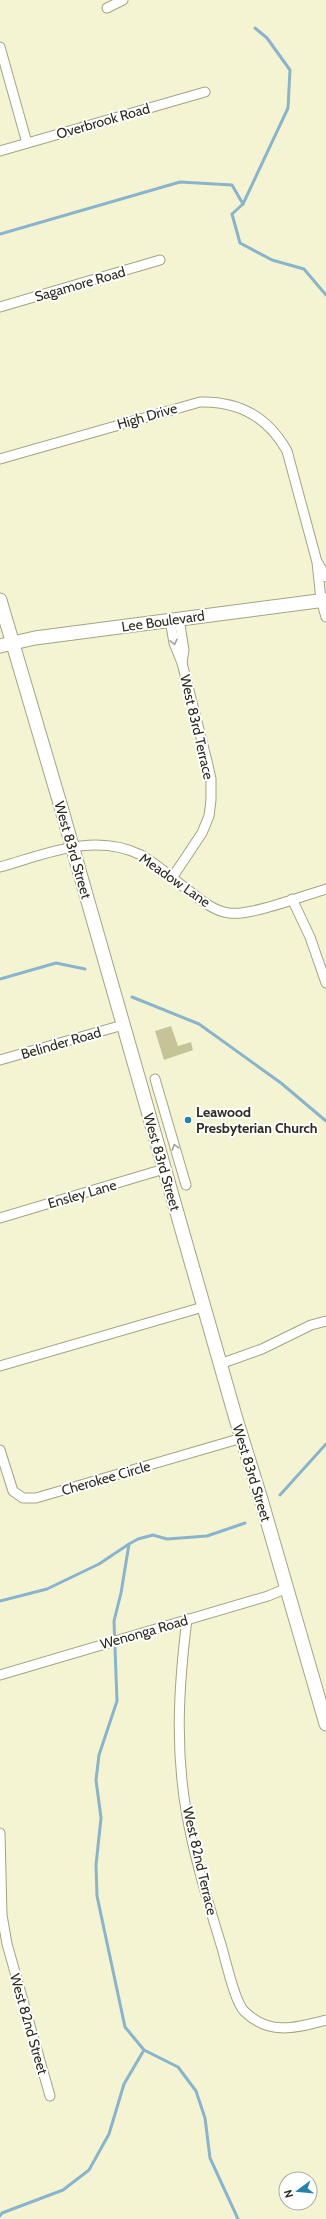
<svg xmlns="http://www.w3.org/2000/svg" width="326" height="2219" viewBox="0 0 326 2219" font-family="Cabin,sans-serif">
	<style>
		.green { fill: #c5c499 }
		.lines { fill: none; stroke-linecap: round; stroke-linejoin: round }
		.stream { stroke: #88b4cd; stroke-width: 3 }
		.street-casing { stroke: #a4a383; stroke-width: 11 }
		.secondary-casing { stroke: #a4a383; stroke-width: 15 }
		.street { stroke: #fff; stroke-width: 9 }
		.secondary { stroke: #fff; stroke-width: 13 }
		.oneway { stroke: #a0a09a }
		.poi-dot { fill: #2383af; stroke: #fff; stroke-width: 1.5 }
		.labels { text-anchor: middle; stroke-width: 4; stroke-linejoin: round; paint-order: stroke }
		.street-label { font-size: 14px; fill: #2c2c1f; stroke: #fff }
		.poi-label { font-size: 14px; font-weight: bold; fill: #2c2c1f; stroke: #fff; text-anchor: start }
	</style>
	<rect width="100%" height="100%" fill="#f5f4d2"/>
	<!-- green -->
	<polygon class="green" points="171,1026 178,1046 191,1042 193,1050 164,1060 155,1031"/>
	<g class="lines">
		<!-- stream -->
		<g class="stream">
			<polyline points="243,204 288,108 290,70 267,38 255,28"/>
			<polyline points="0,234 180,182 232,185 243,204 232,214 240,243 272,260 304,269 326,295"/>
			<polyline points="0,979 56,963 85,969"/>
			<polyline points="132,997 199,1024 281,1083 326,1121"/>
			<polyline points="280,1495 326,1444"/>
			<polyline points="0,1601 47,1589 99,1564 129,1544"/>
			<polyline points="0,2216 2,2213 63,2190 89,2170 109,2134 124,2084 144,2050"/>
			<polyline points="238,2219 210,2158 205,2118 196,2091 178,2067 144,2050 125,2027 97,1896 96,1865 101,1818 96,1780 99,1755 117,1701 114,1621 121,1593 129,1544 138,1539 153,1535 167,1539 207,1536 245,1523"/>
		</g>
		<!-- street casing -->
		<g class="street-casing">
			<g id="street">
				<polyline points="107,8 123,0"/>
				<polyline points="0,47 27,143"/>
				<polyline points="0,151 205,92"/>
				<polyline points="0,307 160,260"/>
				<path d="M 0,459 L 200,402 C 238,401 268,417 287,451 L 317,562 L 321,600 L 326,617"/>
				<polyline points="318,563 326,577"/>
				<polyline points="179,619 184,650 182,663"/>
				<polyline points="170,620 174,643 182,663 207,761 211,779 211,800 209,816 202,833 172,878"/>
				<path d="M 0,867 C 46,854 94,832 141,855 C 155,863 168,874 180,884 C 194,894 211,911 229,913 C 251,916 303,896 326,889"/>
				<polyline points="292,899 310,937 326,983"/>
				<polyline points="0,1060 123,1025"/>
				<polyline points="155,1079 186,1185"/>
				<polyline points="0,1218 164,1169"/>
				<polyline points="220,1364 262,1349 311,1325 326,1321"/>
				<polyline points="0,1366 203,1307"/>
				<polyline points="0,1450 13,1491 23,1498 36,1498 242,1438"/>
				<path d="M 187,1619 C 179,1683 175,1746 186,1810 C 194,1857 208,1902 222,1948 C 226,1962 235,2002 244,2011 C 269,2036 296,2028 326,2020"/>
				<polyline points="0,1675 268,1596 287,1588"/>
				<polyline points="0,1833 2,1915 7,1944 50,2096"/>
			</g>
		</g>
		<!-- secondary casing -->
		<g class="secondary-casing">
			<g id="secondary">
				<polyline points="0,600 61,807 236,1419 260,1496 326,1724"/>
				<polyline points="0,646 35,638 326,600"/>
			</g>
		</g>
		<!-- street -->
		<use href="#street" class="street"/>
		<!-- secondary -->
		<use href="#secondary" class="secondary"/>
	</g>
	<!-- one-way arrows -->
	<defs><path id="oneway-chevron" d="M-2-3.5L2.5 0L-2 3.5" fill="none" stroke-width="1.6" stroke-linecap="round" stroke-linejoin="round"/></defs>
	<g class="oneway">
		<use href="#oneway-chevron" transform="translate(174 642) rotate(76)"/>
		<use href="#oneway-chevron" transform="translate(175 1147) rotate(-107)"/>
	</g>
	<!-- markers -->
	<circle class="poi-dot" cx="188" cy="1120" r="4"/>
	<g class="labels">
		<!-- street labels -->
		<g class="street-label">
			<text transform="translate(103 121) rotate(-16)" y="5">Overbrook Road</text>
			<text transform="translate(80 284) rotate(-16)" y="5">Sagamore Road</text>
			<text transform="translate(147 416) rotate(-16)" y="5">High Drive</text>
			<text transform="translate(163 621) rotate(-8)" y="5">Lee Boulevard</text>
			<text transform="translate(197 727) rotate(77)" y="5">West 83rd Terrace</text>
			<text transform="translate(73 850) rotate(74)" y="5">West 83rd Street</text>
			<text transform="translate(175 880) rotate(35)" y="5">Meadow Lane</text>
			<text transform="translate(61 1043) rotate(-16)" y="5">Belinder Road</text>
			<text transform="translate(162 1162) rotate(74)" y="5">West 83rd Street</text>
			<text transform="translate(82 1194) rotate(-16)" y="5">Ensley Lane</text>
			<text transform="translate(252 1473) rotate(73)" y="5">West 83rd Street</text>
			<text transform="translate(106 1478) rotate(-16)" y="5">Cherokee Circle</text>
			<text transform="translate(144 1632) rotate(-16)" y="5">Wenonga Road</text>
			<text transform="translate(200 1861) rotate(77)" y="5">West 82nd Terrace</text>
			<text transform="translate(29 2024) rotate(74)" y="5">West 82nd Street</text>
		</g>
		<!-- poi labels -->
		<g class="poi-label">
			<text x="196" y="1117">Leawood<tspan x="196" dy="16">Presbyterian Church</tspan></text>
		</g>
	</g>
	<!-- north arrow -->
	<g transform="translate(298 2191) rotate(254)"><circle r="19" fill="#ffffff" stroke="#ababa5"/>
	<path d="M0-3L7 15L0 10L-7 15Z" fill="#2383af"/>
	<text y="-6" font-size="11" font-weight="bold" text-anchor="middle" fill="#2c2c1f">N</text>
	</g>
</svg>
